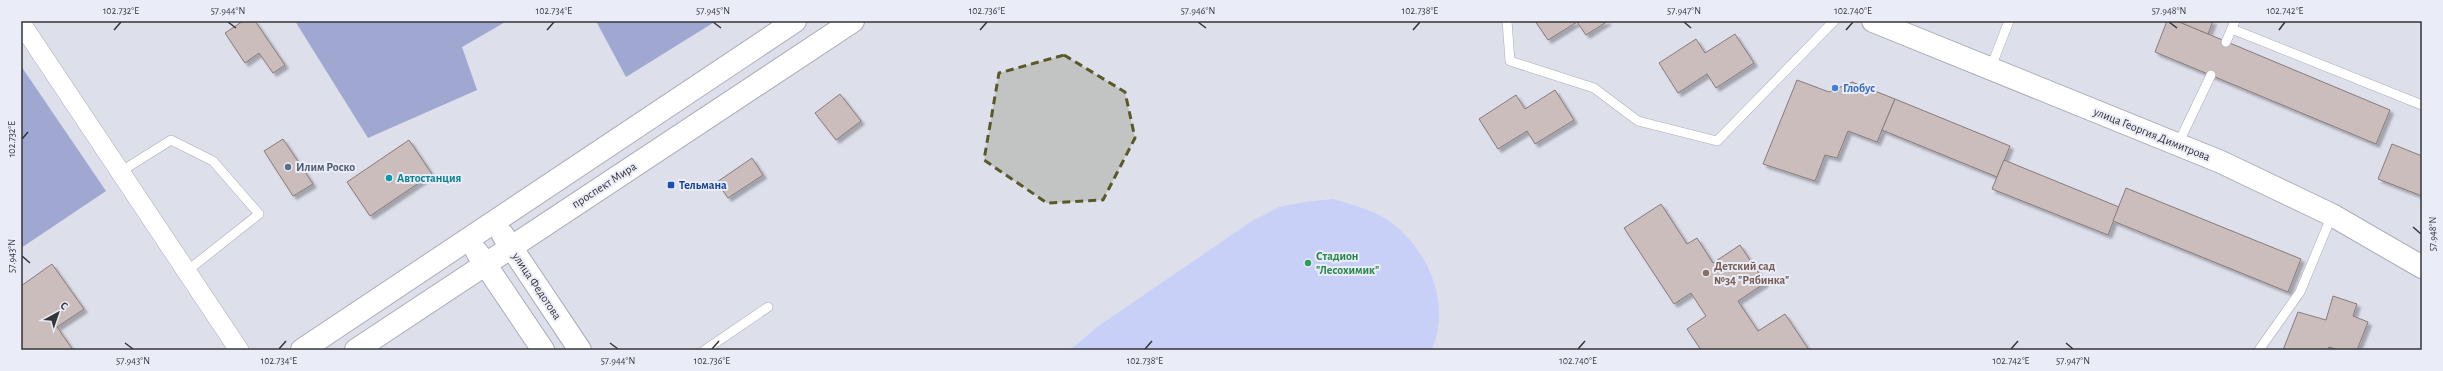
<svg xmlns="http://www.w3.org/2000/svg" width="2443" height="371" viewBox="0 0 2443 371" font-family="'Alegreya Sans',sans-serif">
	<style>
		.green { fill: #c9d0f7 }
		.forest { fill: #a0a7d0 }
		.building { fill: #cbbdbc; stroke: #887b7a; filter: url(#shadow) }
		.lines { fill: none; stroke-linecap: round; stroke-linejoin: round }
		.lane-casing { stroke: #aaacb7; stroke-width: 10 }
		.street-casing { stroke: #aaacb7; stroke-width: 20 }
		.secondary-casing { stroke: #aaacb7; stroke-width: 24 }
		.lane { stroke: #fff; stroke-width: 9 }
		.street { stroke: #fff; stroke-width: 19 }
		.secondary { stroke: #fff; stroke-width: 22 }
		.marked { fill: #5a5926; fill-opacity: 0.2; stroke: #5a5926; stroke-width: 3; stroke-dasharray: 8 5; stroke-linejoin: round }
		.ticks { fill: none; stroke: #343539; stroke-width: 1.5 }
		.shop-dot { fill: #3f7fe0; stroke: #eaecf8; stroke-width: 1.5 }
		.service-dot { fill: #5c6f8a; stroke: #eaecf8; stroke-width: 1.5 }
		.culture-dot { fill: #0f9aa8; stroke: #eaecf8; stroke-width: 1.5 }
		.transit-dot { fill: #1a4fb4; stroke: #eaecf8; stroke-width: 1.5 }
		.leisure-dot { fill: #2e9e5b; stroke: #eaecf8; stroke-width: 1.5 }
		.education-dot { fill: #8d6e63; stroke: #eaecf8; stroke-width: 1.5 }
		.labels { text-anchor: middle; stroke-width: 4; stroke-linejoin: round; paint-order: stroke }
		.shop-label { font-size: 12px; font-weight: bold; fill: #366cbe; stroke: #eaecf8; text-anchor: start }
		.street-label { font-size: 12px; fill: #343539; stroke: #eaecf8 }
		.service-label { font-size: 12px; font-weight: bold; fill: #4e5e75; stroke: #eaecf8; text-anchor: start }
		.culture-label { font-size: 12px; font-weight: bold; fill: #0d838f; stroke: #eaecf8; text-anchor: start }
		.transit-label { font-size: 12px; font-weight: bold; fill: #164399; stroke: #eaecf8; text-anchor: start }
		.leisure-label { font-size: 12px; font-weight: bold; fill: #27864d; stroke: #eaecf8; text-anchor: start }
		.education-label { font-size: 12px; font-weight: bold; fill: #785e54; stroke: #eaecf8; text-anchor: start }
		.neatline { fill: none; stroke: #343539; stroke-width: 1.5 }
		.ticks-label { font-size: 10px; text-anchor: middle; fill: #343539 }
	</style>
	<defs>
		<filter id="shadow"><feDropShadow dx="3.5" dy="3.5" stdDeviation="1" flood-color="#0004"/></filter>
	</defs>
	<rect width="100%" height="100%" fill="#dddfeb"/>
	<!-- green -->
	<path class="green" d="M 1333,199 C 1353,205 1375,210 1392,223 C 1430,253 1451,304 1432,350 L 1070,350 L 1097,327 L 1252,221 L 1279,207 L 1305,202 Z"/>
	<!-- forest -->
	<g class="forest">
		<polygon points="295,21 507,21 462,47 477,90 368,138"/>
		<polygon points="596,21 716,21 626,77"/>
		<polygon points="21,66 106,191 21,248"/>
	</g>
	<!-- building -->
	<g class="building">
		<polygon points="243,21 255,21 285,65 273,73 259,53 245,63 225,33"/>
		<polygon points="1535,21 1608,21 1586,35 1577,22 1548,40"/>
		<polygon points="2167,21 2177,21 2390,110 2376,144 2155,52"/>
		<polygon points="2177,21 2213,21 2208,34"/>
		<polygon points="1735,34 1754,63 1716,88 1707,74 1678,93 1659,63 1696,39 1705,53"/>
		<polygon points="1797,80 1829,92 1852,82 1895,99 1877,142 1848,131 1837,158 1825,155 1815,181 1763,164"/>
		<polygon points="1555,90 1574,120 1535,144 1527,131 1498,149 1479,119 1516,95 1525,109"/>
		<polygon points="840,94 861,121 836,140 815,113"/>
		<polygon points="1895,99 2010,146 1997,177 1882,130"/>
		<polygon points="283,139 313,184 293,196 264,151"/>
		<polygon points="409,140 432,174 370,216 347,182"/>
		<polygon points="2392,144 2422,156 2422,196 2378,179"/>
		<polygon points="752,158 763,175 728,198 717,182"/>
		<polygon points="2004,160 2119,207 2108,235 1992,189"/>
		<polygon points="2126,188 2301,259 2288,292 2113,221"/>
		<polygon points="1661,204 1687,244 1697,238 1713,263 1740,245 1765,283 1738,301 1758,331 1785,314 1809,350 1701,350 1687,329 1706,316 1691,293 1674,304 1624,228"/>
		<polygon points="52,264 84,309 57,327 73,350 21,350 21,286"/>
		<polygon points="2333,296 2357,304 2353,316 2368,322 2357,350 2339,350 2329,347 2327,350 2283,350 2298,312 2326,320"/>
	</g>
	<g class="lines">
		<!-- lane casing -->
		<g class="lane-casing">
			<g id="lane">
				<polyline points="1507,21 1510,61 1594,88 1638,121 1717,141 1834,21"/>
				<polyline points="2232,29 2422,105"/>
				<polyline points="2226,42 2235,21"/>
				<polyline points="1991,67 2009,21"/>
				<polyline points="2178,144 2211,75"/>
				<polyline points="120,172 171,140 213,161 259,214 187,271"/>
				<polyline points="705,350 768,307"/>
				<polyline points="2259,350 2300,292 2332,215"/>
			</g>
		</g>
		<!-- street casing -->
		<g class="street-casing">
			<polyline id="street" points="21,23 239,350"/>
		</g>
		<!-- secondary casing -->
		<g class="secondary-casing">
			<g id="secondary">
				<polyline points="1873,21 2221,162 2332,215 2422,267"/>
				<polyline points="503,235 580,350"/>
				<polyline points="477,252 543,350"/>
				<polyline points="302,350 795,21"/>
				<polyline points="356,350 853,21"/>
			</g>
		</g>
		<!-- lane -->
		<use href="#lane" class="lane"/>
		<!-- street -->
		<use href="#street" class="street"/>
		<!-- secondary -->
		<use href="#secondary" class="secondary"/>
	</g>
	<!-- marked area -->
	<path class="marked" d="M 1064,55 L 1125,92 L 1135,138 L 1103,200 L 1047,203 L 984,160 L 999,73 Z"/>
	<!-- ticks -->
	<path class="ticks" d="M 228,22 L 236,28M 713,22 L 721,28M 1198,22 L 1206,28M 1684,22 L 1691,28M 2169,22 L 2177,28M 114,30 L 121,22M 547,30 L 554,22M 980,30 L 987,22M 1413,30 L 1420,22M 1846,30 L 1853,22M 2279,30 L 2285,22M 22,139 L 28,132M 2413,227 L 2421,234M 22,256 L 30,263M 125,343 L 133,349M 610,343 L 618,349M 2066,343 L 2073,349M 279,349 L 286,341M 712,349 L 719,341M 1145,349 L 1152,341M 1578,349 L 1585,341M 2011,349 L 2018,341"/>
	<!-- markers -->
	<circle class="shop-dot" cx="1835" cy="88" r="4"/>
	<circle class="service-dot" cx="288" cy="167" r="4"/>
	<circle class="culture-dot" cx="389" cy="178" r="4"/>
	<rect class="transit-dot" x="667" y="181" width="8" height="8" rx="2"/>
	<circle class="leisure-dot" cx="1308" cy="263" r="4"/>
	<circle class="education-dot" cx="1706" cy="273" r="4"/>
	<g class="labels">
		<!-- shop labels -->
		<g class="shop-label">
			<text x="1843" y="92">Глобус</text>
		</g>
		<!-- street labels -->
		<g class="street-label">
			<text transform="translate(2152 134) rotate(22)" y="4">улица Георгия Димитрова</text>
			<text transform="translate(604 185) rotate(-33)" y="4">проспект Мира</text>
			<text transform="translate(537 286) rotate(56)" y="4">улица Федотова</text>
		</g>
		<!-- service labels -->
		<g class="service-label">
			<text x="296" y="171">Илим Роско</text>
		</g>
		<!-- culture labels -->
		<g class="culture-label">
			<text x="397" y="182">Автостанция</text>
		</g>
		<!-- transit labels -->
		<g class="transit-label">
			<text x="679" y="189">Тельмана</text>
		</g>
		<!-- leisure labels -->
		<g class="leisure-label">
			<text x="1316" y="260">Стадион<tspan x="1316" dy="14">"Лесохимик"</tspan></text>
		</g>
		<!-- education labels -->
		<g class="education-label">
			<text x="1714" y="270">Детский сад<tspan x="1714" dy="14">№34 "Рябинка"</tspan></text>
		</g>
	</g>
	<!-- border -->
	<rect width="2443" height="371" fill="none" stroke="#eaecf8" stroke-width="44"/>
	<!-- north arrow -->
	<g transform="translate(58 313) rotate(40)" stroke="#eaecf8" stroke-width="3" paint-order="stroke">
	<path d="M0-3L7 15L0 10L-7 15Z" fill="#343539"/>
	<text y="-6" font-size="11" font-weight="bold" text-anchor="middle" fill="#343539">С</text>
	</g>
	<rect x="22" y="22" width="2399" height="327" class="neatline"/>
	<g class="ticks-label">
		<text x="121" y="14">102.732°E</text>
		<text x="228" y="14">57.944°N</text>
		<text x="554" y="14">102.734°E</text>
		<text x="713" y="14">57.945°N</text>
		<text x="987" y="14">102.736°E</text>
		<text x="1198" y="14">57.946°N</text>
		<text x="1420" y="14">102.738°E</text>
		<text x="1684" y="14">57.947°N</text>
		<text x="1853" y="14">102.740°E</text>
		<text x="2169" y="14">57.948°N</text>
		<text x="2285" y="14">102.742°E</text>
		<text transform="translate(11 139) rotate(-90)" y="4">102.732°E</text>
		<text transform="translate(2432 234) rotate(-90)" y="4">57.948°N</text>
		<text transform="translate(11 256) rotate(-90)" y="4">57.943°N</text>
		<text x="133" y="364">57.943°N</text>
		<text x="279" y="364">102.734°E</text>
		<text x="618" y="364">57.944°N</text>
		<text x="712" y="364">102.736°E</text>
		<text x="1145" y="364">102.738°E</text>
		<text x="1578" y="364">102.740°E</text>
		<text x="2011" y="364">102.742°E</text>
		<text x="2073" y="364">57.947°N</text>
	</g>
</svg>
